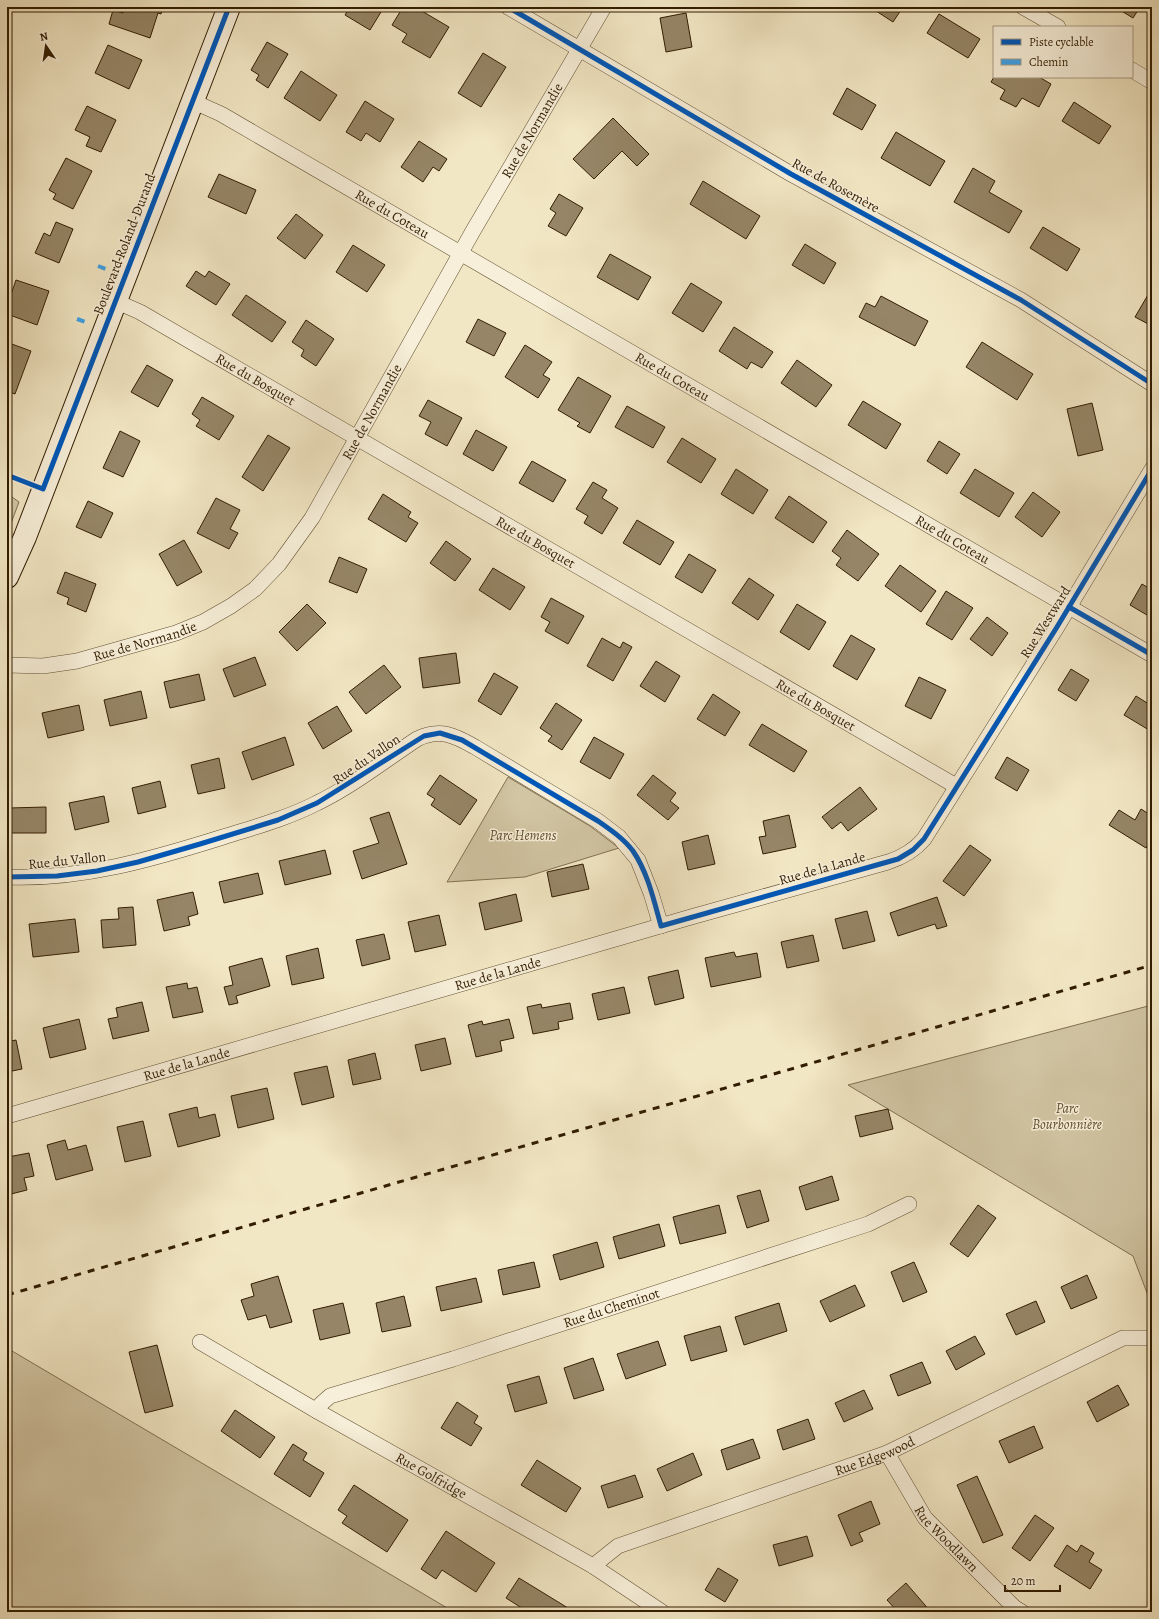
<svg xmlns="http://www.w3.org/2000/svg" width="1159" height="1619" viewBox="0 0 1159 1619" font-family="Alegreya,serif">
	<style>
		.green { fill: #d1c5a3; stroke: #827152 }
		.building { fill: #968667; stroke: #321d02 }
		.lines { fill: none; stroke-linecap: round; stroke-linejoin: round }
		.street-casing { stroke: #625032; stroke-width: 16 }
		.secondary-casing { stroke: #321d02; stroke-width: 24 }
		.street { stroke: #f7efd9; stroke-width: 15 }
		.secondary { stroke: #f7efd9; stroke-width: 22 }
		.rail { stroke: #321d02; stroke-width: 3; stroke-dasharray: 7 7; stroke-linecap: butt }
		.quiet { stroke: #3ea2e9; stroke-width: 4; stroke-dasharray: 8 4; stroke-linecap: butt }
		.cycleway-casing { stroke: #f7efd9; stroke-width: 8 }
		.cycleway { stroke: #0057b8; stroke-width: 5 }
		.labels { text-anchor: middle; stroke-width: 3; stroke-linejoin: round; paint-order: stroke }
		.street-label { font-size: 14px; fill: #321d02; stroke: #f7efd9 }
		.park-label { font-size: 14px; font-style: italic; fill: #624f32; stroke: #f7efd9 }
	</style>
	<rect width="100%" height="100%" fill="#f2e7c4"/>
	<filter id="stains"><feTurbulence type="fractalNoise" baseFrequency=".005" numOctaves="4"/><feColorMatrix values="0 0 0 0 .2 0 0 0 0 .09 0 0 0 0 .02 0 0 0 .5 -.17"/></filter>
	<radialGradient id="worn" r=".72"><stop offset=".6" stop-color="#630" stop-opacity="0"/><stop offset="1" stop-color="#630" stop-opacity=".3"/></radialGradient>
	<!-- green -->
	<g class="green">
		<polygon points="12,497 19,502 7,534 7,509"/>
		<polygon points="508,777 590,826 619,848 525,877 447,882"/>
		<polygon points="1152,1005 1152,1306 1133,1256 848,1085"/>
		<polygon points="7,1348 454,1612 7,1612"/>
	</g>
	<!-- building -->
	<g class="building">
		<polygon points="125,7 163,7 161,14 158,13 150,38 109,24 113,10 123,13"/>
		<polygon points="350,7 384,7 370,30 345,15"/>
		<polygon points="403,7 415,7 449,27 430,58 402,42 407,34 392,25"/>
		<polygon points="870,7 903,7 893,22"/>
		<polygon points="1115,7 1140,7 1133,18"/>
		<polygon points="686,13 692,47 666,52 660,18"/>
		<polygon points="939,14 980,39 968,58 927,33"/>
		<polygon points="267,42 288,54 268,88 256,80 259,75 251,70"/>
		<polygon points="108,45 142,60 129,89 95,73"/>
		<polygon points="483,53 506,67 481,107 458,93"/>
		<polygon points="301,71 337,95 320,121 284,98"/>
		<polygon points="994,77 1039,77 1051,84 1039,107 1022,98 1016,107 1000,99 1005,90 991,82"/>
		<polygon points="847,88 876,105 862,130 833,114"/>
		<polygon points="365,101 394,119 380,142 366,133 361,141 346,132"/>
		<polygon points="1074,102 1111,126 1099,144 1062,121"/>
		<polygon points="87,106 116,120 101,152 86,146 90,137 75,130"/>
		<polygon points="613,118 649,154 637,166 622,151 594,179 573,159"/>
		<polygon points="896,132 945,161 930,186 881,158"/>
		<polygon points="419,141 447,159 439,171 433,167 423,182 401,167"/>
		<polygon points="66,158 92,171 73,209 53,199 56,194 49,190"/>
		<polygon points="973,168 995,181 989,192 1022,211 1009,233 954,202"/>
		<polygon points="219,174 256,190 246,214 208,197"/>
		<polygon points="703,181 760,216 746,239 690,204"/>
		<polygon points="559,194 583,208 566,236 548,226 556,213 550,209"/>
		<polygon points="296,214 323,235 305,259 277,238"/>
		<polygon points="56,222 73,229 59,263 35,253 44,233 50,236"/>
		<polygon points="1043,227 1080,249 1067,271 1030,248"/>
		<polygon points="805,244 836,263 824,284 792,265"/>
		<polygon points="353,245 385,265 367,292 336,272"/>
		<polygon points="610,254 651,277 638,300 597,277"/>
		<polygon points="196,271 205,277 209,271 230,284 216,305 186,286"/>
		<polygon points="16,280 49,291 37,325 7,314 7,306"/>
		<polygon points="691,283 722,302 703,332 672,313"/>
		<polygon points="1152,288 1152,326 1135,317"/>
		<polygon points="246,295 286,322 272,342 232,315"/>
		<polygon points="881,296 928,321 915,346 859,317 866,303 875,307"/>
		<polygon points="478,319 506,333 494,356 466,342"/>
		<polygon points="306,320 334,339 316,366 301,356 304,350 292,342"/>
		<polygon points="734,327 773,352 762,368 751,362 747,369 719,351"/>
		<polygon points="982,342 1033,374 1017,400 966,367"/>
		<polygon points="9,343 31,351 15,394 7,391 7,347"/>
		<polygon points="525,345 552,362 543,375 550,379 538,398 505,377"/>
		<polygon points="797,360 832,385 816,407 781,383"/>
		<polygon points="147,365 173,380 158,407 131,392"/>
		<polygon points="578,377 611,396 590,433 577,426 580,423 558,410"/>
		<polygon points="202,397 234,416 219,440 196,426 200,420 192,414"/>
		<polygon points="428,400 462,418 447,446 425,434 431,422 419,416"/>
		<polygon points="863,401 901,424 886,449 848,425"/>
		<polygon points="1092,403 1103,450 1078,456 1067,409"/>
		<polygon points="627,406 665,427 653,448 615,427"/>
		<polygon points="476,430 507,447 493,471 463,454"/>
		<polygon points="120,431 140,441 123,477 103,468"/>
		<polygon points="268,435 290,448 263,491 242,477"/>
		<polygon points="682,438 716,459 701,483 667,462"/>
		<polygon points="939,441 960,454 947,474 927,461"/>
		<polygon points="532,461 566,480 553,502 519,483"/>
		<polygon points="736,469 768,490 753,514 721,494"/>
		<polygon points="975,469 1014,493 999,517 960,493"/>
		<polygon points="593,482 607,490 602,498 618,508 602,534 584,523 588,516 576,509"/>
		<polygon points="1033,492 1060,512 1042,537 1015,517"/>
		<polygon points="383,494 411,512 408,517 418,523 406,542 368,519"/>
		<polygon points="789,496 827,522 813,543 775,518"/>
		<polygon points="216,498 240,510 230,529 238,533 229,549 197,533"/>
		<polygon points="88,501 113,513 101,538 76,527"/>
		<polygon points="637,520 674,542 660,565 623,543"/>
		<polygon points="847,530 879,554 858,581 836,565 841,558 832,551"/>
		<polygon points="184,540 202,572 177,586 159,554"/>
		<polygon points="446,541 471,559 455,581 430,563"/>
		<polygon points="689,554 716,570 702,593 675,577"/>
		<polygon points="339,557 367,569 357,593 329,582"/>
		<polygon points="900,565 936,591 921,612 885,586"/>
		<polygon points="493,568 525,587 510,610 479,590"/>
		<polygon points="65,572 96,584 86,612 67,604 69,598 57,593"/>
		<polygon points="749,578 774,595 758,620 732,603"/>
		<polygon points="1142,584 1152,590 1152,618 1130,605"/>
		<polygon points="946,591 973,608 952,640 926,624"/>
		<polygon points="551,598 584,616 568,644 545,631 550,622 541,617"/>
		<polygon points="307,604 326,623 297,651 279,632"/>
		<polygon points="797,604 826,622 809,650 780,632"/>
		<polygon points="987,617 1008,633 992,656 970,639"/>
		<polygon points="851,635 875,649 857,680 833,666"/>
		<polygon points="602,638 620,648 623,642 632,647 613,681 587,666"/>
		<polygon points="456,653 460,683 423,688 419,658"/>
		<polygon points="255,657 266,685 234,697 223,669"/>
		<polygon points="656,661 680,676 665,702 640,686"/>
		<polygon points="384,665 401,687 366,714 349,692"/>
		<polygon points="1071,669 1089,680 1076,701 1058,690"/>
		<polygon points="494,673 518,687 501,715 478,701"/>
		<polygon points="199,674 205,700 170,708 164,682"/>
		<polygon points="919,677 946,690 931,719 905,706"/>
		<polygon points="141,691 147,718 110,726 104,700"/>
		<polygon points="713,694 740,712 725,736 697,719"/>
		<polygon points="1136,696 1152,706 1152,726 1149,730 1124,715"/>
		<polygon points="556,703 582,720 562,750 548,741 552,736 540,728"/>
		<polygon points="79,705 84,730 48,738 42,713"/>
		<polygon points="337,706 352,731 323,749 308,723"/>
		<polygon points="762,724 807,751 794,772 749,745"/>
		<polygon points="285,737 294,765 252,780 242,752"/>
		<polygon points="594,737 624,754 610,779 580,762"/>
		<polygon points="1007,757 1029,770 1017,791 995,778"/>
		<polygon points="219,758 225,788 198,794 191,765"/>
		<polygon points="440,775 477,800 460,825 431,805 435,799 427,794"/>
		<polygon points="653,775 676,793 670,801 679,808 668,820 637,795"/>
		<polygon points="160,781 166,807 138,814 132,788"/>
		<polygon points="860,787 877,809 848,831 841,822 832,829 822,817"/>
		<polygon points="104,796 109,822 75,830 69,803"/>
		<polygon points="46,807 46,833 9,833 9,808"/>
		<polygon points="1141,809 1152,816 1152,838 1146,848 1109,825 1119,810 1135,820"/>
		<polygon points="389,812 407,864 362,879 353,851 379,843 370,818"/>
		<polygon points="789,815 796,847 763,854 759,837 766,836 763,821"/>
		<polygon points="708,835 715,864 688,870 682,842"/>
		<polygon points="970,845 991,860 964,896 943,881"/>
		<polygon points="325,850 331,874 285,885 279,861"/>
		<polygon points="583,864 589,889 552,897 547,872"/>
		<polygon points="258,873 263,894 224,903 219,882"/>
		<polygon points="193,892 198,914 188,917 190,925 164,931 157,900"/>
		<polygon points="516,894 522,921 485,930 479,903"/>
		<polygon points="937,897 947,926 937,929 935,924 898,936 890,913"/>
		<polygon points="133,907 136,945 103,948 101,920 119,919 118,908"/>
		<polygon points="867,911 875,941 843,949 835,919"/>
		<polygon points="439,915 446,945 415,952 408,922"/>
		<polygon points="75,919 79,952 33,957 29,924"/>
		<polygon points="384,934 390,959 362,966 356,940"/>
		<polygon points="813,935 819,961 787,968 781,942"/>
		<polygon points="318,948 324,978 292,985 286,956"/>
		<polygon points="734,952 736,957 757,953 761,977 711,987 705,958"/>
		<polygon points="262,958 270,986 236,996 238,1003 229,1005 224,987 233,985 229,967"/>
		<polygon points="678,970 684,998 655,1005 648,977"/>
		<polygon points="187,983 188,989 197,987 203,1012 173,1018 166,987"/>
		<polygon points="624,987 630,1013 598,1020 592,994"/>
		<polygon points="142,1002 149,1031 113,1039 108,1019 118,1017 116,1008"/>
		<polygon points="570,1003 573,1019 558,1022 559,1029 533,1034 527,1007 541,1004 542,1008"/>
		<polygon points="79,1019 86,1049 50,1058 43,1028"/>
		<polygon points="509,1019 514,1038 500,1041 502,1051 476,1057 468,1025 482,1021 483,1025"/>
		<polygon points="445,1038 451,1064 421,1071 415,1045"/>
		<polygon points="16,1040 22,1069 7,1072 7,1042"/>
		<polygon points="375,1053 381,1079 353,1085 348,1060"/>
		<polygon points="327,1066 334,1097 302,1105 294,1073"/>
		<polygon points="267,1088 274,1119 238,1128 231,1096"/>
		<polygon points="197,1107 199,1118 215,1114 220,1136 178,1147 169,1114"/>
		<polygon points="888,1109 893,1129 860,1137 855,1116"/>
		<polygon points="143,1121 151,1156 125,1162 117,1127"/>
		<polygon points="65,1140 68,1150 86,1145 93,1170 56,1180 47,1145"/>
		<polygon points="29,1153 34,1176 24,1178 27,1190 7,1195 7,1168 10,1167 8,1157"/>
		<polygon points="832,1176 839,1200 806,1210 799,1187"/>
		<polygon points="760,1190 769,1221 747,1228 737,1196"/>
		<polygon points="719,1205 726,1233 680,1244 673,1217"/>
		<polygon points="978,1205 996,1218 968,1257 950,1244"/>
		<polygon points="659,1224 665,1246 619,1259 613,1237"/>
		<polygon points="597,1242 604,1267 560,1280 553,1255"/>
		<polygon points="534,1262 540,1287 503,1295 498,1270"/>
		<polygon points="914,1262 927,1292 903,1302 891,1272"/>
		<polygon points="1087,1275 1097,1298 1071,1309 1061,1287"/>
		<polygon points="278,1276 292,1322 270,1328 266,1315 248,1320 241,1300 254,1296 251,1284"/>
		<polygon points="476,1278 482,1302 441,1311 436,1287"/>
		<polygon points="855,1285 865,1306 830,1322 820,1301"/>
		<polygon points="404,1296 411,1326 382,1332 376,1303"/>
		<polygon points="1036,1301 1045,1322 1016,1335 1006,1314"/>
		<polygon points="343,1303 350,1333 320,1340 313,1310"/>
		<polygon points="779,1303 787,1331 744,1345 735,1317"/>
		<polygon points="720,1326 727,1351 691,1361 684,1336"/>
		<polygon points="975,1336 985,1354 956,1370 946,1351"/>
		<polygon points="658,1341 666,1365 626,1379 617,1354"/>
		<polygon points="157,1345 173,1406 145,1413 129,1352"/>
		<polygon points="593,1358 604,1390 574,1399 564,1368"/>
		<polygon points="922,1362 931,1383 898,1396 890,1375"/>
		<polygon points="539,1376 547,1403 515,1412 507,1385"/>
		<polygon points="1118,1385 1129,1405 1097,1422 1087,1402"/>
		<polygon points="864,1390 873,1409 844,1422 835,1403"/>
		<polygon points="457,1402 478,1416 474,1423 482,1428 471,1446 441,1428"/>
		<polygon points="235,1410 275,1437 260,1458 221,1431"/>
		<polygon points="808,1419 815,1439 783,1450 777,1430"/>
		<polygon points="1034,1426 1043,1448 1009,1463 999,1441"/>
		<polygon points="753,1439 760,1458 727,1470 721,1450"/>
		<polygon points="293,1444 307,1453 303,1460 324,1473 310,1497 274,1474"/>
		<polygon points="693,1453 702,1475 667,1491 657,1469"/>
		<polygon points="537,1460 581,1488 566,1512 521,1485"/>
		<polygon points="635,1475 643,1497 608,1508 601,1486"/>
		<polygon points="977,1476 1003,1535 983,1543 957,1485"/>
		<polygon points="354,1485 408,1520 387,1552 342,1523 347,1516 338,1510"/>
		<polygon points="871,1501 880,1524 859,1533 863,1541 851,1546 838,1515"/>
		<polygon points="1035,1515 1054,1528 1030,1561 1012,1548"/>
		<polygon points="446,1531 495,1563 476,1592 442,1570 436,1579 421,1569"/>
		<polygon points="807,1536 813,1556 779,1566 773,1545"/>
		<polygon points="1067,1545 1077,1552 1081,1545 1094,1553 1089,1562 1102,1570 1090,1589 1054,1566"/>
		<polygon points="718,1568 738,1580 725,1602 705,1590"/>
		<polygon points="519,1578 568,1608 566,1612 528,1612 506,1598"/>
		<polygon points="906,1583 931,1612 898,1612 887,1600"/>
	</g>
	<g class="lines">
		<!-- street casing -->
		<g class="street-casing">
			<g id="street">
				<polyline points="508,7 791,174 1021,300 1152,384"/>
				<polyline points="1023,7 1058,27"/>
				<polyline points="1132,70 1152,82"/>
				<path id="s1" d="M 192,101 L 221,114 L 1152,655"/>
				<path id="s2" d="M 115,301 L 140,312 L 956,786"/>
				<path id="s3" d="M 7,665 L 43,666 L 77,661 L 176,633 L 203,622 L 231,606 L 255,589 L 279,564 L 312,518 L 473,231 L 604,7"/>
				<path d="M 7,877 C 82,880 153,859 223,837 C 255,827 288,818 317,803 C 352,786 384,761 417,739 C 440,728 454,735 475,747 L 598,821 L 619,837 L 638,860 L 651,893 L 661,926"/>
				<path id="s4" d="M 7,1116 L 691,917 L 888,862 C 903,857 914,851 924,839 L 1057,627 L 1152,469"/>
				<path id="s5" d="M 200,1342 L 317,1411 L 593,1566 L 662,1612"/>
				<path id="s6" d="M 317,1411 L 321,1404 L 330,1396 L 453,1359 L 868,1224 L 909,1204"/>
				<path id="s7" d="M 887,1453 L 925,1518 L 1015,1608 L 1022,1612"/>
				<path id="s8" d="M 593,1566 L 618,1546 L 887,1453 L 1123,1338 L 1152,1338"/>
			</g>
		</g>
		<!-- secondary casing -->
		<g class="secondary-casing">
			<polyline id="secondary" points="7,577 25,537 229,7"/>
		</g>
		<!-- street -->
		<use href="#street" class="street"/>
		<!-- secondary -->
		<use href="#secondary" class="secondary"/>
		<!-- rail -->
		<polyline class="rail" points="7,1295 1152,965"/>
		<!-- quiet -->
		<g class="quiet">
			<polyline points="98,266 108,270"/>
			<polyline points="77,319 88,323"/>
		</g>
		<!-- cycleway casing -->
		<g class="cycleway-casing">
			<g id="cycleway">
				<polyline points="508,7 791,174 1021,300 1152,384"/>
				<polyline points="7,475 43,489 229,7"/>
				<polyline points="1069,607 1152,655"/>
				<path d="M 7,877 L 57,876 L 97,871 L 138,862 L 200,844 L 278,820 L 317,803 L 424,736 L 440,733 L 462,740 L 598,821 C 611,830 624,839 633,851 C 648,873 654,901 661,926 L 898,859 L 913,850 L 924,839 L 1057,627 L 1152,469"/>
			</g>
		</g>
		<!-- cycleway -->
		<use href="#cycleway" class="cycleway"/>
	</g>
	<g class="labels">
		<!-- street labels -->
		<g class="street-label">
			<text dy="5" stroke="none"><textPath href="#s3" startOffset="801">Rue de Normandie</textPath></text>
			<text transform="translate(836 185) rotate(29)" y="5">Rue de Rosemère</text>
			<text dy="5" stroke="none"><textPath href="#s1" startOffset="230">Rue du Coteau</textPath></text>
			<text transform="translate(124 244) rotate(-69)" y="5">Boulevard Roland-Durand</text>
			<text dy="5" stroke="none"><textPath href="#s1" startOffset="554">Rue du Coteau</textPath></text>
			<text dy="5" stroke="none"><textPath href="#s2" startOffset="161">Rue du Bosquet</textPath></text>
			<text dy="5" stroke="none"><textPath href="#s3" startOffset="477">Rue de Normandie</textPath></text>
			<text dy="5" stroke="none"><textPath href="#s1" startOffset="878">Rue du Coteau</textPath></text>
			<text dy="5" stroke="none"><textPath href="#s2" startOffset="485">Rue du Bosquet</textPath></text>
			<text transform="translate(1045 622) rotate(-58)" y="5">Rue Westward</text>
			<text dy="5" stroke="none"><textPath href="#s3" startOffset="141">Rue de Normandie</textPath></text>
			<text dy="5" stroke="none"><textPath href="#s2" startOffset="809">Rue du Bosquet</textPath></text>
			<text transform="translate(366 759) rotate(-34)" y="5">Rue du Vallon</text>
			<text transform="translate(67 860) rotate(-6)" y="5">Rue du Vallon</text>
			<text transform="translate(822 868) rotate(-16)" y="5">Rue de la Lande</text>
			<text dy="5" stroke="none"><textPath href="#s4" startOffset="511">Rue de la Lande</textPath></text>
			<text dy="5" stroke="none"><textPath href="#s4" startOffset="187">Rue de la Lande</textPath></text>
			<text dy="5" stroke="none"><textPath href="#s6" startOffset="315">Rue du Cheminot</textPath></text>
			<text dy="5" stroke="none"><textPath href="#s8" startOffset="304">Rue Edgewood</textPath></text>
			<text dy="5" stroke="none"><textPath href="#s5" startOffset="267">Rue Golfridge</textPath></text>
			<text dy="5" stroke="none"><textPath href="#s7" startOffset="105">Rue Woodlawn</textPath></text>
		</g>
		<!-- park labels -->
		<g class="park-label">
			<text x="523" y="840">Parc Hemens</text>
			<text x="1067" y="1113">Parc<tspan x="1067" dy="16">Bourbonnière</tspan></text>
		</g>
	</g>
	<!-- margin -->
	<rect width="1159" height="1619" fill="none" stroke="#f2e7c4" stroke-width="24"/>
	<rect x="8" y="8" width="1143" height="1603" fill="none" stroke="#321d02" stroke-width="2"/>
	<rect x="12" y="12" width="1135" height="1595" fill="none" stroke="#321d02"/>
	<!-- legend -->
	<rect x="993" y="26" width="140" height="52" fill="#f7efd9" stroke="#a89b83"/>
	<rect x="1001" y="39" width="20" height="6" fill="#0057b8" stroke="#a89b83"/>
	<text x="1029" y="46" font-size="12" fill="#321d02">Piste cyclable</text>
	<rect x="1001" y="59" width="20" height="6" fill="#3ea2e9" stroke="#a89b83"/>
	<text x="1029" y="66" font-size="12" fill="#321d02">Chemin</text>
	<!-- north arrow -->
	<g transform="translate(46 46) rotate(347)" stroke="#f7efd9" stroke-width="3" paint-order="stroke">
	<path d="M0-3L7 15L0 10L-7 15Z" fill="#321d02"/>
	<text y="-6" font-size="11" font-weight="bold" text-anchor="middle" fill="#321d02">N</text>
	</g>
	<!-- scale -->
	<path d="M1005 1585v6h55v-6" fill="none" stroke="#321d02" stroke-width="2"/>
	<text x="1011" y="1585" font-size="12" fill="#321d02" stroke="#f7efd9" stroke-width="3" paint-order="stroke">20 m</text>
	<rect width="100%" height="100%" filter="url(#stains)"/>
	<rect width="100%" height="100%" fill="url(#worn)"/>
</svg>
